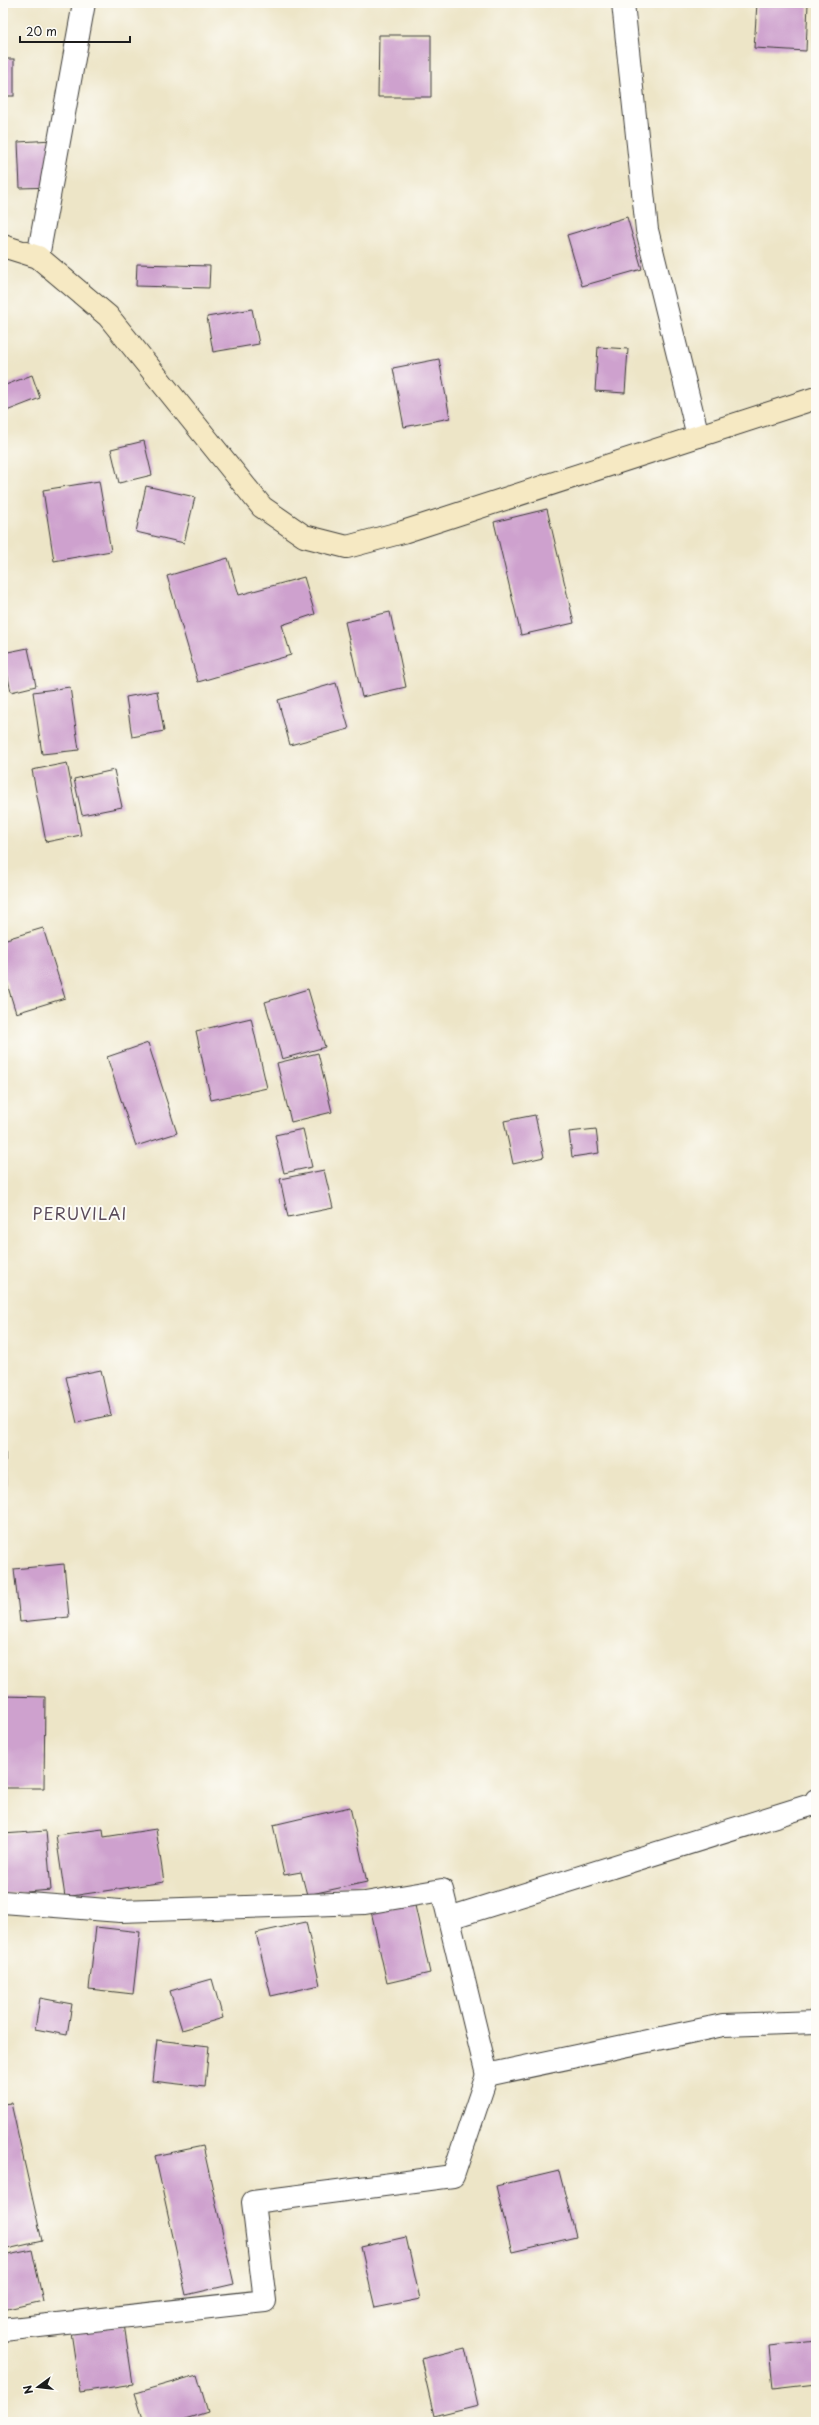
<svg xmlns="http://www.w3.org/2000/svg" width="819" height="2425" viewBox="0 0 819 2425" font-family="'Playpen Sans',sans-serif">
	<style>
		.building { fill: #cea1ce }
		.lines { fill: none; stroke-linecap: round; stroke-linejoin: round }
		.street-casing { stroke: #3b3a36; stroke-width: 24 }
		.secondary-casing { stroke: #3b3a36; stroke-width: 24 }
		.street { stroke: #fff; stroke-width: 22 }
		.secondary { stroke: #f6e9c3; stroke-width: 22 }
		.labels { text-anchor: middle; stroke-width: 4; stroke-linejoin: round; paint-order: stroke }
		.quarter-label { font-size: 16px; letter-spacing: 1px; fill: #5a4b5a; stroke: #fdfcf7 }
	</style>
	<rect width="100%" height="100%" fill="#fdfcf7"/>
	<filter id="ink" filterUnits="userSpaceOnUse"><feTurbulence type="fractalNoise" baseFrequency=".025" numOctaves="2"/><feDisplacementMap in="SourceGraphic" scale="8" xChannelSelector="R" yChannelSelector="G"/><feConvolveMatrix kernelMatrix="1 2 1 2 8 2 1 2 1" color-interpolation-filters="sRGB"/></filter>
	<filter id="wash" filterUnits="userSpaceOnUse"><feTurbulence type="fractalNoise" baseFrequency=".012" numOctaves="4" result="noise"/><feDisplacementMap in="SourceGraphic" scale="16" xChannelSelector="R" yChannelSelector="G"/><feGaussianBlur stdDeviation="0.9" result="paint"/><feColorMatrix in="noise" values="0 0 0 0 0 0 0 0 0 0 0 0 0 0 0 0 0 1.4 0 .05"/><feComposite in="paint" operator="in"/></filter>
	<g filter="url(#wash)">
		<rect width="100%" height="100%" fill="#ede5c7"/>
		<g id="blocks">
			<!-- building -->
			<g class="building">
				<polygon points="757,3 808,3 806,51 754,48"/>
				<polygon points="379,35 431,35 431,97 378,97"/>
				<rect x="3" y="59" width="11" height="37"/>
				<polygon points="53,140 55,187 20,188 18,142"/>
				<polygon points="627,217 642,269 582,286 567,235"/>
				<polygon points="137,264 210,266 209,288 136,286"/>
				<polygon points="252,309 259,344 213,352 207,317"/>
				<polygon points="598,347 628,349 625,393 595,391"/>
				<polygon points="439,359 450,418 404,427 393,368"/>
				<polygon points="32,375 40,398 4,412 3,386"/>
				<polygon points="144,441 152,475 119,483 111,449"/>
				<polygon points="99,481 111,551 54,561 43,490"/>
				<polygon points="146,486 195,497 184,543 136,532"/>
				<polygon points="547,509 574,623 521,635 494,522"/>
				<polygon points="228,558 239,595 304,577 315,614 282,625 291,655 198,682 167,576"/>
				<polygon points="390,612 406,687 362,697 345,622"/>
				<polygon points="28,648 36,686 11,692 3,653"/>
				<polygon points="336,683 349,729 290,745 278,700"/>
				<polygon points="70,687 79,750 42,754 33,692"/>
				<polygon points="157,691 164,731 132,737 126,697"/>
				<polygon points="67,763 81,835 46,842 32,770"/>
				<polygon points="114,770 122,807 82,815 74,779"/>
				<polygon points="43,928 65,998 16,1013 3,971 3,940"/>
				<polygon points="308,989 325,1047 282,1059 265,1002"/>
				<polygon points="251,1018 267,1088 211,1100 196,1031"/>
				<polygon points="148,1043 177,1133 136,1146 107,1057"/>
				<polygon points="318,1053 332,1112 291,1122 277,1063"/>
				<polygon points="535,1115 544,1157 513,1164 504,1121"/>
				<polygon points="303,1129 312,1167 284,1173 275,1135"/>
				<polygon points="596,1129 599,1153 572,1157 569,1132"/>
				<polygon points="324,1170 333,1208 288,1217 280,1179"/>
				<polygon points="101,1370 111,1415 77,1423 66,1377"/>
				<polygon points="3,1411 5,1411 6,1520 3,1520"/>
				<polygon points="64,1564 69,1617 20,1622 14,1569"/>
				<polygon points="3,1696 45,1697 44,1788 3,1788"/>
				<polygon points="350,1807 367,1882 307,1895 301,1872 284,1875 273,1825"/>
				<polygon points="103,1829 104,1837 156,1829 164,1882 65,1897 56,1835"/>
				<polygon points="46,1831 51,1890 3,1894 3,1834"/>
				<polygon points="414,1901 430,1973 387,1983 371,1911"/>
				<polygon points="306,1922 320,1985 271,1996 256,1933"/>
				<polygon points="96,1927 140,1932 133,1994 89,1989"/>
				<polygon points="212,1979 223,2018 182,2030 170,1991"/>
				<polygon points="40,1998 72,2004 67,2035 35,2029"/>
				<polygon points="157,2040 209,2046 205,2087 152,2081"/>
				<polygon points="11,2103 42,2241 3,2250 3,2104"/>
				<polygon points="203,2146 234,2284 186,2295 155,2156"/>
				<polygon points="559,2171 576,2237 512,2252 496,2186"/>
				<polygon points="406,2237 420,2299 375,2308 361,2247"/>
				<polygon points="32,2250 43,2301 3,2310 3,2256"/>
				<polygon points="124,2324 133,2384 80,2392 71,2332"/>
				<polygon points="816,2341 816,2384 773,2389 769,2346"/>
				<polygon points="465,2348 478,2405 434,2416 421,2359"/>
				<polygon points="197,2375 208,2412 175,2422 144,2422 135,2393"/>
			</g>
		</g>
	</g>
	<g filter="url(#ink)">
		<use href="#blocks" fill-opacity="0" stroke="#3b3a36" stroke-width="1"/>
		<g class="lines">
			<!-- street casing -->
			<g class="street-casing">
				<g id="street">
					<polyline points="623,3 647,230 698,436"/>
					<polyline points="38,257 84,3"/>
					<polyline points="3,1902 120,1911 365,1903 442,1890 487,2075"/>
					<polyline points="449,1918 814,1804 816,1800"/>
					<polyline points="3,2330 265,2301 253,2202 453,2176 487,2075 723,2025 816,2022"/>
				</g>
			</g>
			<!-- secondary casing -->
			<g class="secondary-casing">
				<polyline id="secondary" points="3,246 38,257 108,316 262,507 304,536 347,547 403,532 816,398"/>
			</g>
			<!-- street -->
			<use href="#street" class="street"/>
			<!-- secondary -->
			<use href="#secondary" class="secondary"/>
		</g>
	</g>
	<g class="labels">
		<!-- quarter labels -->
		<g class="quarter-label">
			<text x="80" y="1220">PERUVILAI</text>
		</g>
	</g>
	<!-- margin -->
	<rect width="819" height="2425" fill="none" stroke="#fdfcf7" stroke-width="16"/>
	<!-- north arrow -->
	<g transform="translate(38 2387) rotate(255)" stroke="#fdfcf7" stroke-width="3" paint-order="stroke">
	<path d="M0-3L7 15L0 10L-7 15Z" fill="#1c1c1c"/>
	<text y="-6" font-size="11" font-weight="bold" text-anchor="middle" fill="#1c1c1c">N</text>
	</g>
	<!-- scale -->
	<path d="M20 36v6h110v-6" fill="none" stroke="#1c1c1c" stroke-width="2"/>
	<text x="26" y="36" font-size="12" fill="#1c1c1c" stroke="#fdfcf7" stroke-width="3" paint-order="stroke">20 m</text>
</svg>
